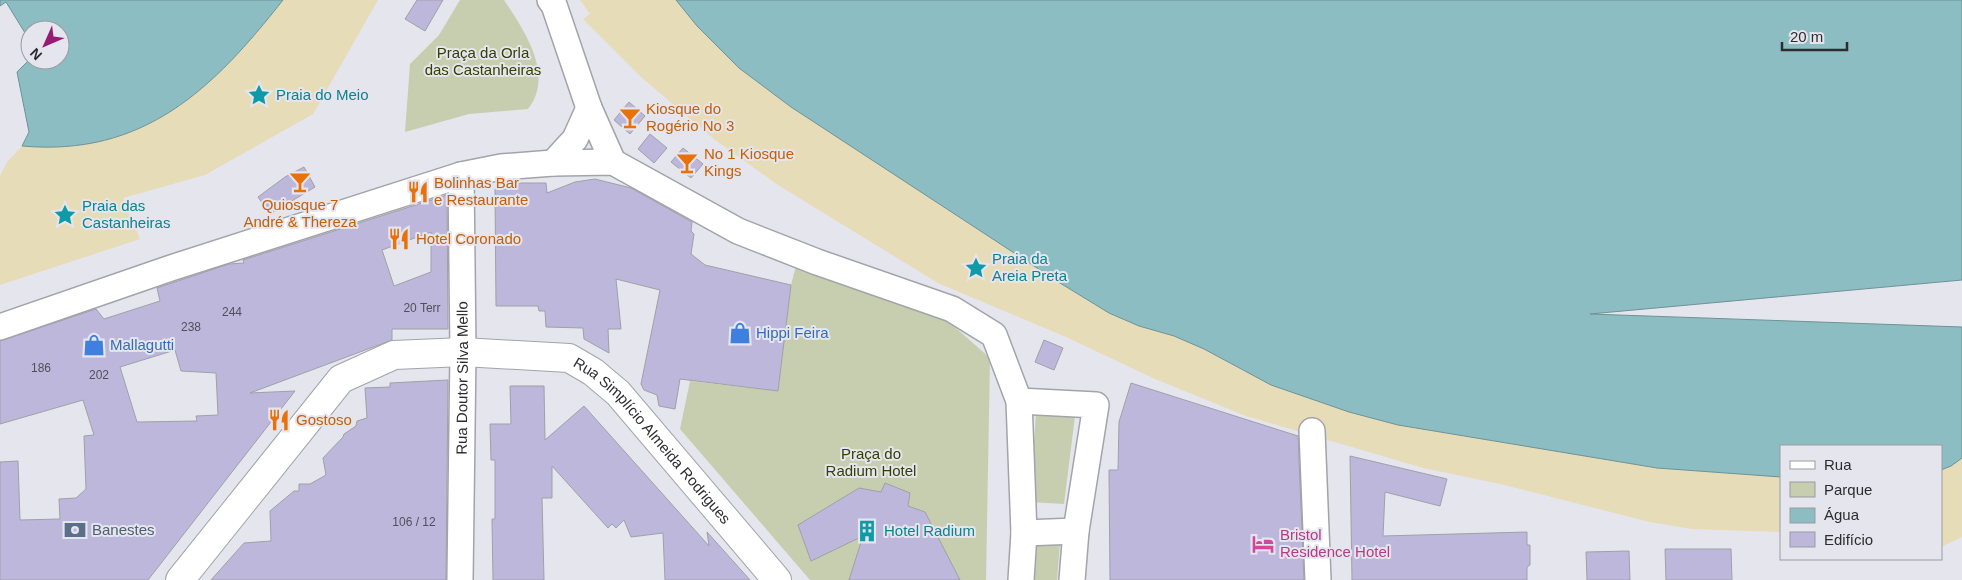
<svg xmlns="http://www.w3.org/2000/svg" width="1962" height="580" viewBox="0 0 1962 580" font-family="Arial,sans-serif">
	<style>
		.green { fill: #c6ceaf }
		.sand { fill: #e6dcb7 }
		.water { fill: #8bbdc2; stroke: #6f9296 }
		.building { fill: #beb7dc; stroke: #a19fa7; fill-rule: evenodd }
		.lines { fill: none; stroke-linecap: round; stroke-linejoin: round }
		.street-casing { stroke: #a3a3ab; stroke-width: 28 }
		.secondary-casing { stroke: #a3a3ab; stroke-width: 30 }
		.street { stroke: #fff; stroke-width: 25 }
		.secondary { stroke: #fff; stroke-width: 28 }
		.labels { text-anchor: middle; stroke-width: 4; stroke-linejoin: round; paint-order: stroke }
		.number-label { font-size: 12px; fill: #514f5b }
		.park-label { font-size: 15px; fill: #363f00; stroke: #e5e5ed }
		.culture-label { font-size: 15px; fill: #0d838f; stroke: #e5e5ed; text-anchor: start }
		.food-label { font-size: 15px; fill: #c56008; stroke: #e5e5ed; text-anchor: start }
		.shop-label { font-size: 15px; fill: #366cbe; stroke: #e5e5ed; text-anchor: start }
		.street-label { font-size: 15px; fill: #2d2c30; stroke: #e5e5ed }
		.service-label { font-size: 15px; fill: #4e5e75; stroke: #e5e5ed; text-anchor: start }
		.hotel-label { font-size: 15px; fill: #b23c85; stroke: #e5e5ed; text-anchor: start }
	</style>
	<rect width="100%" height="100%" fill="#e5e5ed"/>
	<!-- green -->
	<g class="green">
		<path d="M 460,0 L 504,0 C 524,30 555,75 528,109 L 469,114 L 405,132 L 410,64 L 439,35 Z"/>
		<polygon points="798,258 949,322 990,358 986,580 810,580 680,429 690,381 778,391 791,285"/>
		<polygon points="1036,413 1075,416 1064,504 1030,502"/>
		<polygon points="1036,541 1060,543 1057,580 1032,580"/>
	</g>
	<!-- sand -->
	<g class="sand">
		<path d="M 283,0 L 378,0 L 313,114 L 205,175 L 123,198 L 140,239 L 0,285 L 0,176 L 7,162 L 22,146 C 144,157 213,89 283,0 Z"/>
		<polygon points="580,0 676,0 697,26 739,68 791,107 1060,283 1109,313 1139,326 1174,336 1204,349 1245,372 1579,455 1657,468 1781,477 1781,532 1692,529 1650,522 1500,484 1423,468 1246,416 1155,379 1066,337 938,283 778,185 714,139 641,77 583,19 590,14"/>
		<polygon points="1962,458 1962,537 1941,547 1941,470 1951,466"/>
	</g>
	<!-- water -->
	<g class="water">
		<path d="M 0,0 L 283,0 C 213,89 144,157 22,146 L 29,132 L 17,72 L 30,59 L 60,60 L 60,30 L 30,30 L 30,41 L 6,2 L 0,6 Z"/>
		<polygon points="676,0 1962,0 1962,280 1590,314 1962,327 1962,458 1951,466 1941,470 1941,446 1781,446 1781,477 1657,468 1398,425 1349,412 1271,385 1204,349 1174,336 1139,326 1109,313 1060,283 791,107 739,68 697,26"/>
	</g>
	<!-- building -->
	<g class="building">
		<polygon points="417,0 443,0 425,31 405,19"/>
		<polygon points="629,102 645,116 630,134 614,120"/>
		<polygon points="650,134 667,148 654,163 638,149"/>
		<polygon points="683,148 703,164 691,178 671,162"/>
		<polygon points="304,167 315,187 270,214 258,197 285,177"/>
		<polygon points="595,179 631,188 692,222 691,231 694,234 691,254 705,265 791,285 778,391 680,379 675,409 659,406 657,395 644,390 641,384 660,290 616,279 621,329 608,329 609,353 584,339 583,328 546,327 545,311 539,311 538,306 496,306 495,189 506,189 505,183 546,183 547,193 575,182"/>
		<path d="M 447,195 L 448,329 L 392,329 L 392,340 L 250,393 L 295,391 L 148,580 L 0,580 L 0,462 L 18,461 L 20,520 L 60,519 L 59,499 L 76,498 L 86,489 L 84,436 L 94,435 L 83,400 L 0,424 L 0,341 L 96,309 L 104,319 L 160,301 L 157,288 L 229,264 L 244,263 L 243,260 ZM 431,232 L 431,272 L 394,286 L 382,250 ZM 175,350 L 181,371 L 216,373 L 218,415 L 196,416 L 197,421 L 137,422 L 120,367 Z"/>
		<polygon points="1044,340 1063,348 1054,370 1035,362"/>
		<polygon points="448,380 446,580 211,580 244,543 271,541 270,511 294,491 299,491 299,484 310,484 326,475 323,458 343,437 344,434 356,426 357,421 367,418 365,388 390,387 390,383"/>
		<polygon points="1131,383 1298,436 1304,580 1110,580 1109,470 1118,470 1119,422"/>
		<polygon points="510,386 544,386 545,440 584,406 709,546 707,532 750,580 665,580 663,533 631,537 624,520 616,528 612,524 608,528 552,466 552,498 542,498 544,580 493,580 492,519 495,519 495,460 491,460 490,424 511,424"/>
		<polygon points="1350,456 1447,479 1440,506 1385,492 1383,536 1527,532 1527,545 1530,545 1530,565 1527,567 1527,580 1352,580"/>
		<polygon points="885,483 910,493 908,506 925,512 960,580 849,580 863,536 811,561 798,525 859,488 881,492"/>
		<polygon points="1665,549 1731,549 1732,580 1666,580"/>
		<polygon points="1629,551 1630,580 1587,580 1586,552"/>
	</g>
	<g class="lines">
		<!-- street casing -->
		<g class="street-casing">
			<g id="street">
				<polyline points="550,0 554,5 589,108 613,162"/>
				<polyline points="553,163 575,139 589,108"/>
				<polyline points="0,327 171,268 461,175 501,167 553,163 613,162 738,231 817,262 952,309 994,335 1019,401 1024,533 1021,580"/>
				<polyline points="1019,401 1096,405 1076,531 1072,580"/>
				<polyline points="1312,431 1318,580"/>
				<polyline points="1024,533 1076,531"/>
				<path id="s1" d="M 460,580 L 463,352 L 461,175"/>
			</g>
		</g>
		<!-- secondary casing -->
		<g class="secondary-casing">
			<g id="secondary">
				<path id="s2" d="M 180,580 L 341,379 L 394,355 L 463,352 L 569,358 L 593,372 L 618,393 L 777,580"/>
			</g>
		</g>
		<!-- street -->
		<use href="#street" class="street"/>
		<!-- secondary -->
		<use href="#secondary" class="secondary"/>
	</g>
	<!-- icons -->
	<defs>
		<g id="sight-bare" transform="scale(1.725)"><path d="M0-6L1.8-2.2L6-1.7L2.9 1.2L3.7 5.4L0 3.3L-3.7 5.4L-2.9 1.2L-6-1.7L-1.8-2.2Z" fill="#0f9aa8" stroke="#e5e5ed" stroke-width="2.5" paint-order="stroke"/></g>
		<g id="bar-bare" transform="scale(1.725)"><path d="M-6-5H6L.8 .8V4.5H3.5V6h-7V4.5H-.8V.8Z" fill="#e8710a" stroke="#e5e5ed" stroke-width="2.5" paint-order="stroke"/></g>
		<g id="restaurant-bare" transform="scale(1.725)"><path d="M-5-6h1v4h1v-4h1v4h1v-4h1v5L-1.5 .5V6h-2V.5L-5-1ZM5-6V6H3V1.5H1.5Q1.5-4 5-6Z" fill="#e8710a" stroke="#e5e5ed" stroke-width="2.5" paint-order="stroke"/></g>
		<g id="shop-bare" transform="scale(1.725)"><path d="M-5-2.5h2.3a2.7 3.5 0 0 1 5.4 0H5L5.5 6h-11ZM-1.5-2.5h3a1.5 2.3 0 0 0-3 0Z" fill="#3f7fe0" stroke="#e5e5ed" stroke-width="2.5" paint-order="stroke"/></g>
		<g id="bank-bare" transform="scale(1.725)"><path d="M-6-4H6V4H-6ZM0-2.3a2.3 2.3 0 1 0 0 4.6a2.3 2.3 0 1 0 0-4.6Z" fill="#5c6f8a" stroke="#e5e5ed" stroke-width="2.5" paint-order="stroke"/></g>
		<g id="building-bare" transform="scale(1.725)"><path d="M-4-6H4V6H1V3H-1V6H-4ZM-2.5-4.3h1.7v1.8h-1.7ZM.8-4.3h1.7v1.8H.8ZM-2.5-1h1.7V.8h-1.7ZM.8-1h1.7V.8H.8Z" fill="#0f9aa8" stroke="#e5e5ed" stroke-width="2.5" paint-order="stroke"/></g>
		<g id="hotel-bare" transform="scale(1.725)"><path d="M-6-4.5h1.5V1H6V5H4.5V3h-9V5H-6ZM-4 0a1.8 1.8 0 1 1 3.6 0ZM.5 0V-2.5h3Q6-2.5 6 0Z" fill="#d1479c" stroke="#e5e5ed" stroke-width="2.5" paint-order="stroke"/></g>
	</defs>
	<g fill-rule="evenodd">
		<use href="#sight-bare" x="259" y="95"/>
		<use href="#bar-bare" x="630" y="118"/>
		<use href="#bar-bare" x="687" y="163"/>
		<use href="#bar-bare" x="300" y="182"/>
		<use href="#restaurant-bare" x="418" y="192"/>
		<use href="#sight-bare" x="65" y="215"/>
		<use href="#restaurant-bare" x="399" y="239"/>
		<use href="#sight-bare" x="976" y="268"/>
		<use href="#shop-bare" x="740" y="333"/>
		<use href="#shop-bare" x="94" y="345"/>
		<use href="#restaurant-bare" x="279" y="420"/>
		<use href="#bank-bare" x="75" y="530"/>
		<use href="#building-bare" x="867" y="531"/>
		<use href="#hotel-bare" x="1263" y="544"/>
	</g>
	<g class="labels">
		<!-- number labels -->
		<g class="number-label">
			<text x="422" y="312">20 Terr</text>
			<text x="232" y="316">244</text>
			<text x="191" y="331">238</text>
			<text x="41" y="372">186</text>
			<text x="99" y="379">202</text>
			<text x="414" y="526">106 / 12</text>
		</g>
		<!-- park labels -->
		<g class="park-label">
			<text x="483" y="58">Praça da Orla<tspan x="483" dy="17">das Castanheiras</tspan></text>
			<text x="871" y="459">Praça do<tspan x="871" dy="17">Radium Hotel</tspan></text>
		</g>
		<!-- culture labels -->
		<g class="culture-label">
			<text x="276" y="100">Praia do Meio</text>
			<text x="82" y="211">Praia das<tspan x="82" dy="17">Castanheiras</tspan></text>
			<text x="992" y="264">Praia da<tspan x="992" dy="17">Areia Preta</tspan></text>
			<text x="884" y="536">Hotel Radium</text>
		</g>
		<!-- food labels -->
		<g class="food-label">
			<text x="646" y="114">Kiosque do<tspan x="646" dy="17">Rogério No 3</tspan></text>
			<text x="704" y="159">No 1 Kiosque<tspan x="704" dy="17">Kings</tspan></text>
			<text x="434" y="188">Bolinhas Bar<tspan x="434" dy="17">e Restaurante</tspan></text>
			<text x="300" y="210" text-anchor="middle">Quiosque 7<tspan x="300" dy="17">André &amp; Thereza</tspan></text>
			<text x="416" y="244">Hotel Coronado</text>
			<text x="296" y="425">Gostoso</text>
		</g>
		<!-- shop labels -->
		<g class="shop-label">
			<text x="756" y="338">Hippi Feira</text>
			<text x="110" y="350">Mallagutti</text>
		</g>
		<!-- street labels -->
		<g class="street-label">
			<text dy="5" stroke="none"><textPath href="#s1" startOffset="202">Rua Doutor Silva Mello</textPath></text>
			<text dy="5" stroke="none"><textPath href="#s2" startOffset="609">Rua Simplício Almeida Rodrigues</textPath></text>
		</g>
		<!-- service labels -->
		<g class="service-label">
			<text x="92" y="535">Banestes</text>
		</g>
		<!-- hotel labels -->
		<g class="hotel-label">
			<text x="1280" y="540">Bristol<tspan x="1280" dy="17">Residence Hotel</tspan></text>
		</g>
	</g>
	<!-- legend -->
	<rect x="1780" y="445" width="162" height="115" fill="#e5e5ed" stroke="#9b9ba1"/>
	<rect x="1790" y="461" width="25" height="8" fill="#ffffff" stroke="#9b9ba1"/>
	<text x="1824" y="470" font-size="15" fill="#2d2c30">Rua</text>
	<rect x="1790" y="482" width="25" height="15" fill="#c6ceaf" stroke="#9b9ba1"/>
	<text x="1824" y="495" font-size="15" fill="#2d2c30">Parque</text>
	<rect x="1790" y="508" width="25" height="15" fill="#8bbdc2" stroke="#9b9ba1"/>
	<text x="1824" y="520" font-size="15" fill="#2d2c30">Água</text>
	<rect x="1790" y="532" width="25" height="15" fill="#beb7dc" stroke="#9b9ba1"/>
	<text x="1824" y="545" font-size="15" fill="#2d2c30">Edifício</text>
	<!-- north arrow -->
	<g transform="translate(45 45) rotate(225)"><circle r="24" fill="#e5e5ed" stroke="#9b9ba1"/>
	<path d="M0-4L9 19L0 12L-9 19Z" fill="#971b73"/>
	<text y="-8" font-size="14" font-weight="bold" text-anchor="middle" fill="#2d2c30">N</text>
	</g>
	<!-- scale -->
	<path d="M1782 42v8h65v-8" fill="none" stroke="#2d2c30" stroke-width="2.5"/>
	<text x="1790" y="42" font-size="15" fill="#2d2c30" stroke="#e5e5ed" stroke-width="4" paint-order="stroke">20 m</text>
</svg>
